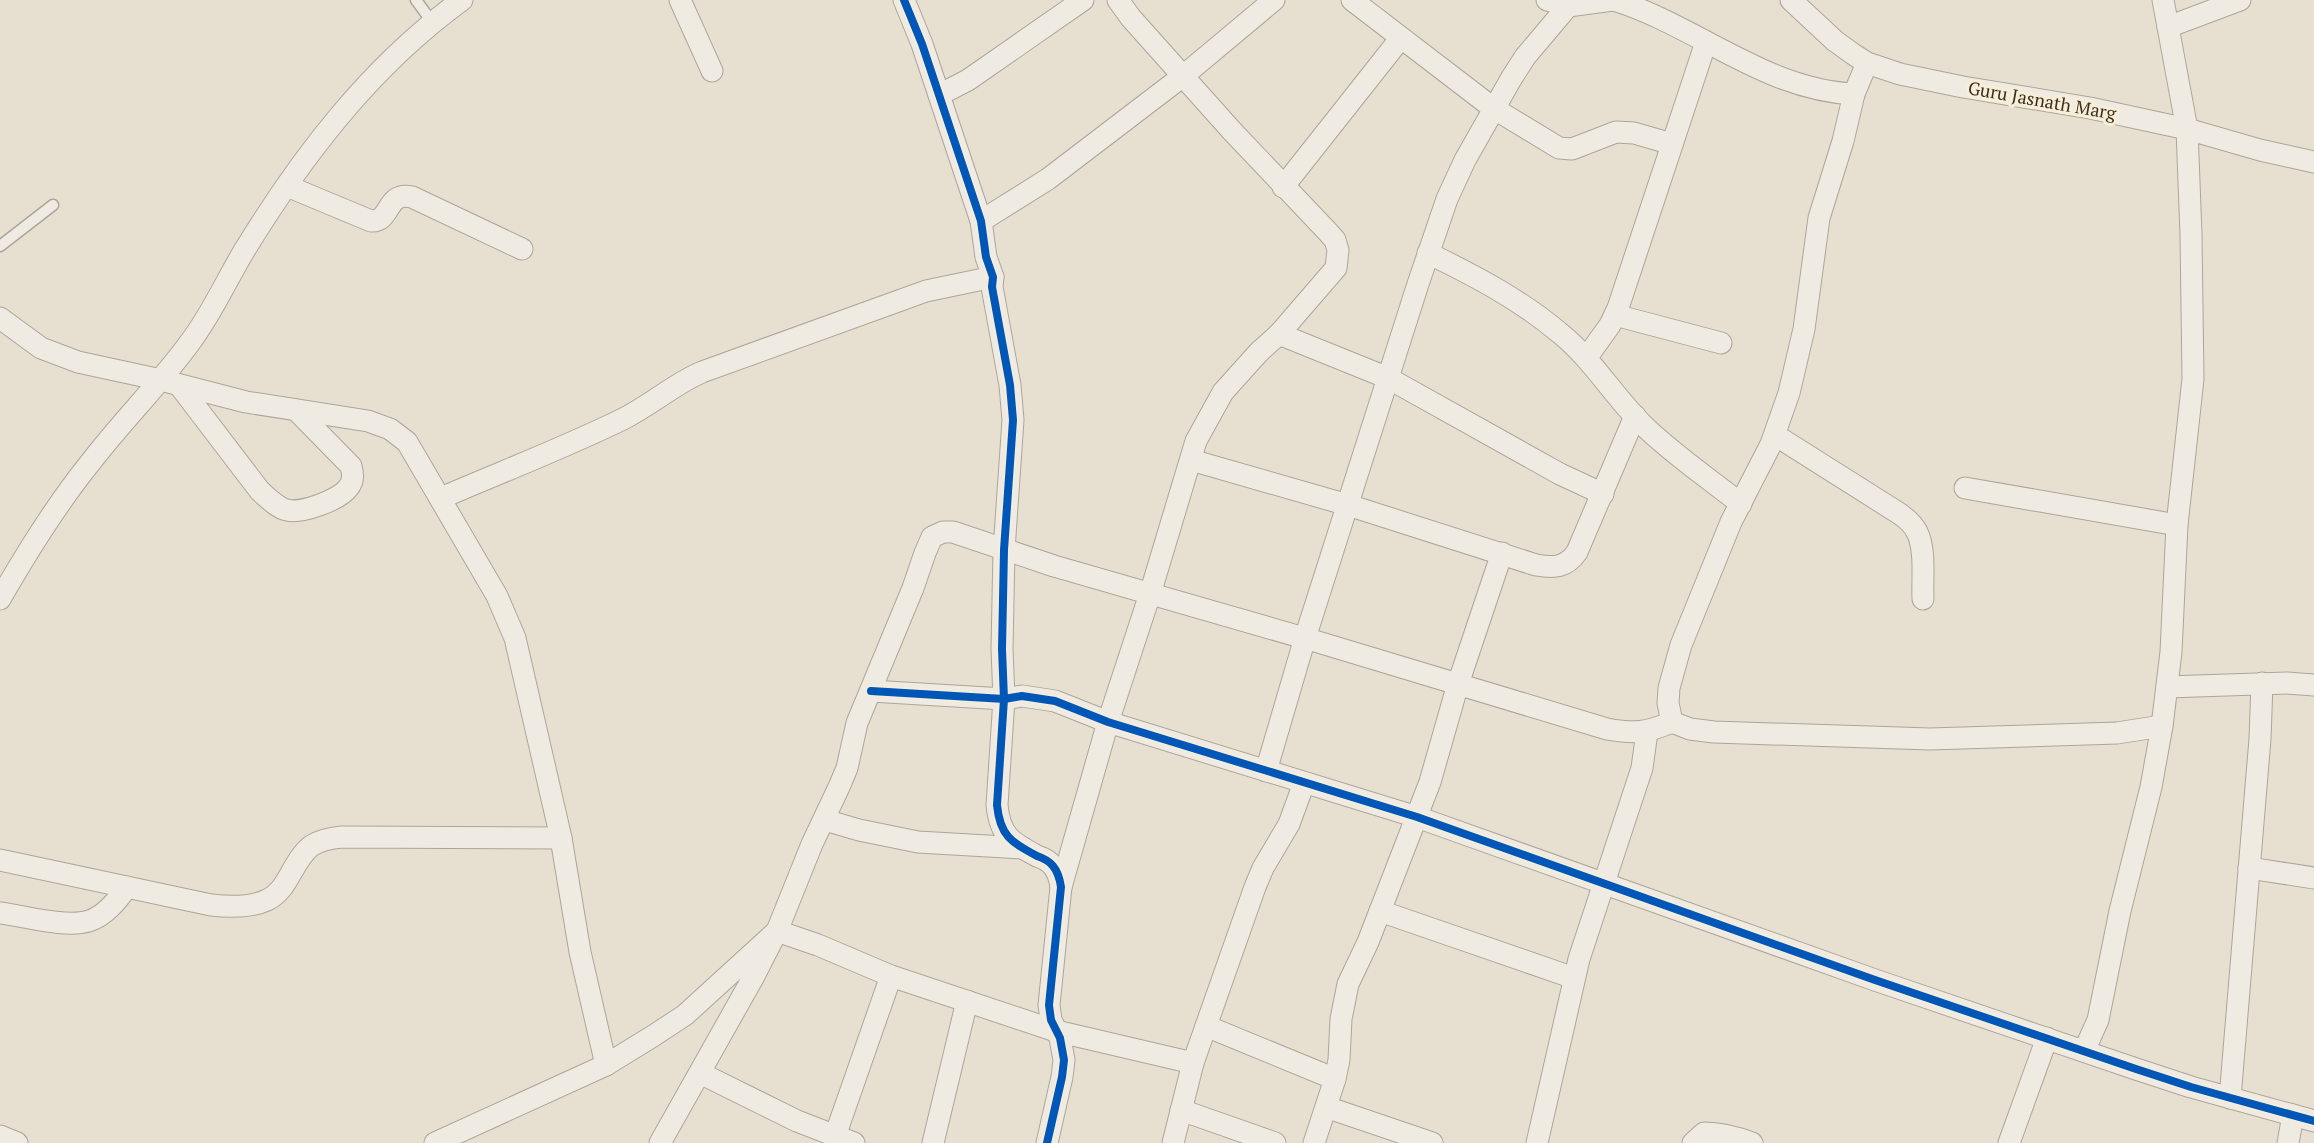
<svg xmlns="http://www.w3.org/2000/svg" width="2314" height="1143" viewBox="0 0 2314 1143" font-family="'PT Serif',serif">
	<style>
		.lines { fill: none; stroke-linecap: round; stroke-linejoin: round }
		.lane-casing { stroke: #ada599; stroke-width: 13 }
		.street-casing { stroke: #ada599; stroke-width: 23 }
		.lane { stroke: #efebe3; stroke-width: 10 }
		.street { stroke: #efebe3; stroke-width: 21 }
		.cycleway-casing { stroke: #f7eed8; stroke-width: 11 }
		.cycleway { stroke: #0057b8; stroke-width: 8 }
		.labels { text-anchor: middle; stroke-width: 6; stroke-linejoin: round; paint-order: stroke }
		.street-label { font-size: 18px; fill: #3d2e20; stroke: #f7eed8 }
	</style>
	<rect width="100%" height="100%" fill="#e7e0d1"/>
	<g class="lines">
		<!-- lane casing -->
		<g class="lane-casing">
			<g id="lane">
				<polyline points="416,0 432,22"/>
				<polyline points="0,246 53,205"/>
			</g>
		</g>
		<!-- street casing -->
		<g class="street-casing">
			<g id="street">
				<polyline points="680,0 712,71"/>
				<path d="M 904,0 L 922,44 L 981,221 L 986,257 L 993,277 L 992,287 L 1010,385 L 1013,420 L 1004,550 L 1002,649 L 1004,699 L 997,805 C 1000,836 1011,842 1037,856 C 1043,858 1049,861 1053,866 C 1058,872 1060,880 1061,887 L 1049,1005 L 1051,1020 L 1060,1038 L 1064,1060 L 1062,1077 L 1047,1143"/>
				<polyline points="1352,0 1493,108 1559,148 1572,149 1616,132 1634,133 1672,144"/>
				<polyline points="1547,0 1568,6 1613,0"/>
				<path d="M 1614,0 C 1697,26 1765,90 1854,94"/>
				<polyline points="1791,0 1835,41 1853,54 1867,63 1900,74 1963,87 2090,108 2187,129 2260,150 2314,162"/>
				<polyline points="2168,27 2240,0"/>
				<polyline points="1867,63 1854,94 1843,141 1819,218 1804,329 1789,393 1771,444 1731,522 1681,645 1669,688 1668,703 1672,722 1690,729 1714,732 1930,739 2117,733 2162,726"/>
				<polyline points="939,95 968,80 1083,0"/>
				<path d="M 287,186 L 371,221 C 392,222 385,191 412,197 L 522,249"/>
				<polyline points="1283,187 1400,39"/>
				<polyline points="981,221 1048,179 1183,76 1274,0"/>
				<path d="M 1428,253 C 1475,276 1521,300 1561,334 C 1594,361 1614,397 1644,426 C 1674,455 1708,478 1741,504"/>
				<polyline points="1615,315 1721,343"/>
				<polyline points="0,318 41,348 78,362 161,380 246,402 368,421 390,429 407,442 497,596 515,638 561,838 580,952 606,1065"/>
				<polyline points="1279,334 1388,378 1560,474 1603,494"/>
				<polyline points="1587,357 1610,325 1618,308 1706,42"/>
				<path d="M 179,385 L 260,491 C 268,498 277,508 287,510 C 301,514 339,500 348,488 C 354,481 353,474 351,466 L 296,410"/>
				<path d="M 1775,435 L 1900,514 C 1907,519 1913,524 1917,532 C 1926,550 1922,579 1923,599"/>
				<path d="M 1191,460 L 1348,505 L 1536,565 C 1554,568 1566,568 1577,552 L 1635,416"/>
				<polyline points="1965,488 2177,525"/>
				<path d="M 441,498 C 501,472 564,448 623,419 C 651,405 674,384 702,372 L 926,291 L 993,277"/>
				<path d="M 0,599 C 27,552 56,505 90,463 C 122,421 160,384 191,341 C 212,313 226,281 244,251 C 302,156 371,66 462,0"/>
				<polyline points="2167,687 2287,683 2314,685"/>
				<polyline points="871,691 1004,699 1022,696 1055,701 1108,722 1417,817 1875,980 2136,1069 2191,1087 2314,1121"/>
				<polyline points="1266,771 1305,638 1418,284 1447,199 1465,160 1511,79 1525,57 1568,6"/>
				<polyline points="825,820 859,830 918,842 1023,848"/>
				<path d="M 0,860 L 211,905 C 229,907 250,908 267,900 C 289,890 292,861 311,846 C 320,840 331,838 342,837 L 561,838"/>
				<polyline points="2249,868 2314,878"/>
				<polyline points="1061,887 1108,722 1150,594 1196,441 1223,392 1259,352 1279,334 1336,268 1338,250 1335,240 1327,231 1232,131 1131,18 1118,0"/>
				<polyline points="1380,911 1574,978"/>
				<path d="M 0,913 C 25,916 65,928 89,921 C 105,916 117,901 127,887"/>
				<polyline points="1206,1026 1335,1079"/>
				<polyline points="2084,1051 2098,1020 2120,911 2151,787 2162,726 2171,652 2177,525 2193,379 2191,235 2187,129 2163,0"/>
				<polyline points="700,1073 797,1121 854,1143"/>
				<polyline points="2230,1098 2260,739 2262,683"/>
				<polyline points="1326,1107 1432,1143"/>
				<polyline points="1181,1110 1275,1143"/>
				<polyline points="0,1136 17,1143"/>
				<polyline points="835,1136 891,976"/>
				<polyline points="435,1143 606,1065 653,1036 685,1015 777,931 818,945 891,976 1056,1031 1193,1063"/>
				<path d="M 660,1143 L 754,976 L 777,931 L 812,844 L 839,787 L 847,768 L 857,723 L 913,588 L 925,553 L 932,537 L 943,532 L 953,532 L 1054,566 L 1318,642 L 1607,729 C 1635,734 1646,733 1672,722"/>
				<polyline points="933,1143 967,1001"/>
				<polyline points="1173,1143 1193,1063 1255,887 1263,868 1289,824 1304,783"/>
				<polyline points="1314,1143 1335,1079 1339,1060 1341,1019 1348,984 1368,942 1430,782 1458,684 1502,553"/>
				<polyline points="1537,1143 1579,959 1642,768 1647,732"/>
				<path d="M 1693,1143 L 1704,1133 C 1722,1133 1736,1137 1752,1143"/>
				<polyline points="2009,1143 2047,1038"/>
				<polyline points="2288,1143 2293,1115"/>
			</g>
		</g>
		<!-- lane -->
		<use href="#lane" class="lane"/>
		<!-- street -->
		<use href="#street" class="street"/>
		<!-- cycleway casing -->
		<g class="cycleway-casing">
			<g id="cycleway">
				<path d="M 904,0 L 922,44 L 981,221 L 986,257 L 993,277 L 992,287 L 1010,385 L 1013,420 L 1004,550 L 1002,649 L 1004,699 L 997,805 C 1000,836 1011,842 1037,856 C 1043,858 1049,861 1053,866 C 1058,872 1060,880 1061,887 L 1049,1005 L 1051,1020 L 1060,1038 L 1064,1060 L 1062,1077 L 1047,1143"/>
				<polyline points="871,691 1004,699 1022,696 1055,701 1108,722 1417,817 1875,980 2136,1069 2191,1087 2314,1121"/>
			</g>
		</g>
		<!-- cycleway -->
		<use href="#cycleway" class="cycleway"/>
	</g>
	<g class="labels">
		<!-- street labels -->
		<g class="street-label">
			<text transform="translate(2042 101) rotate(10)" y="6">Guru Jasnath Marg</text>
		</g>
	</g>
</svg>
